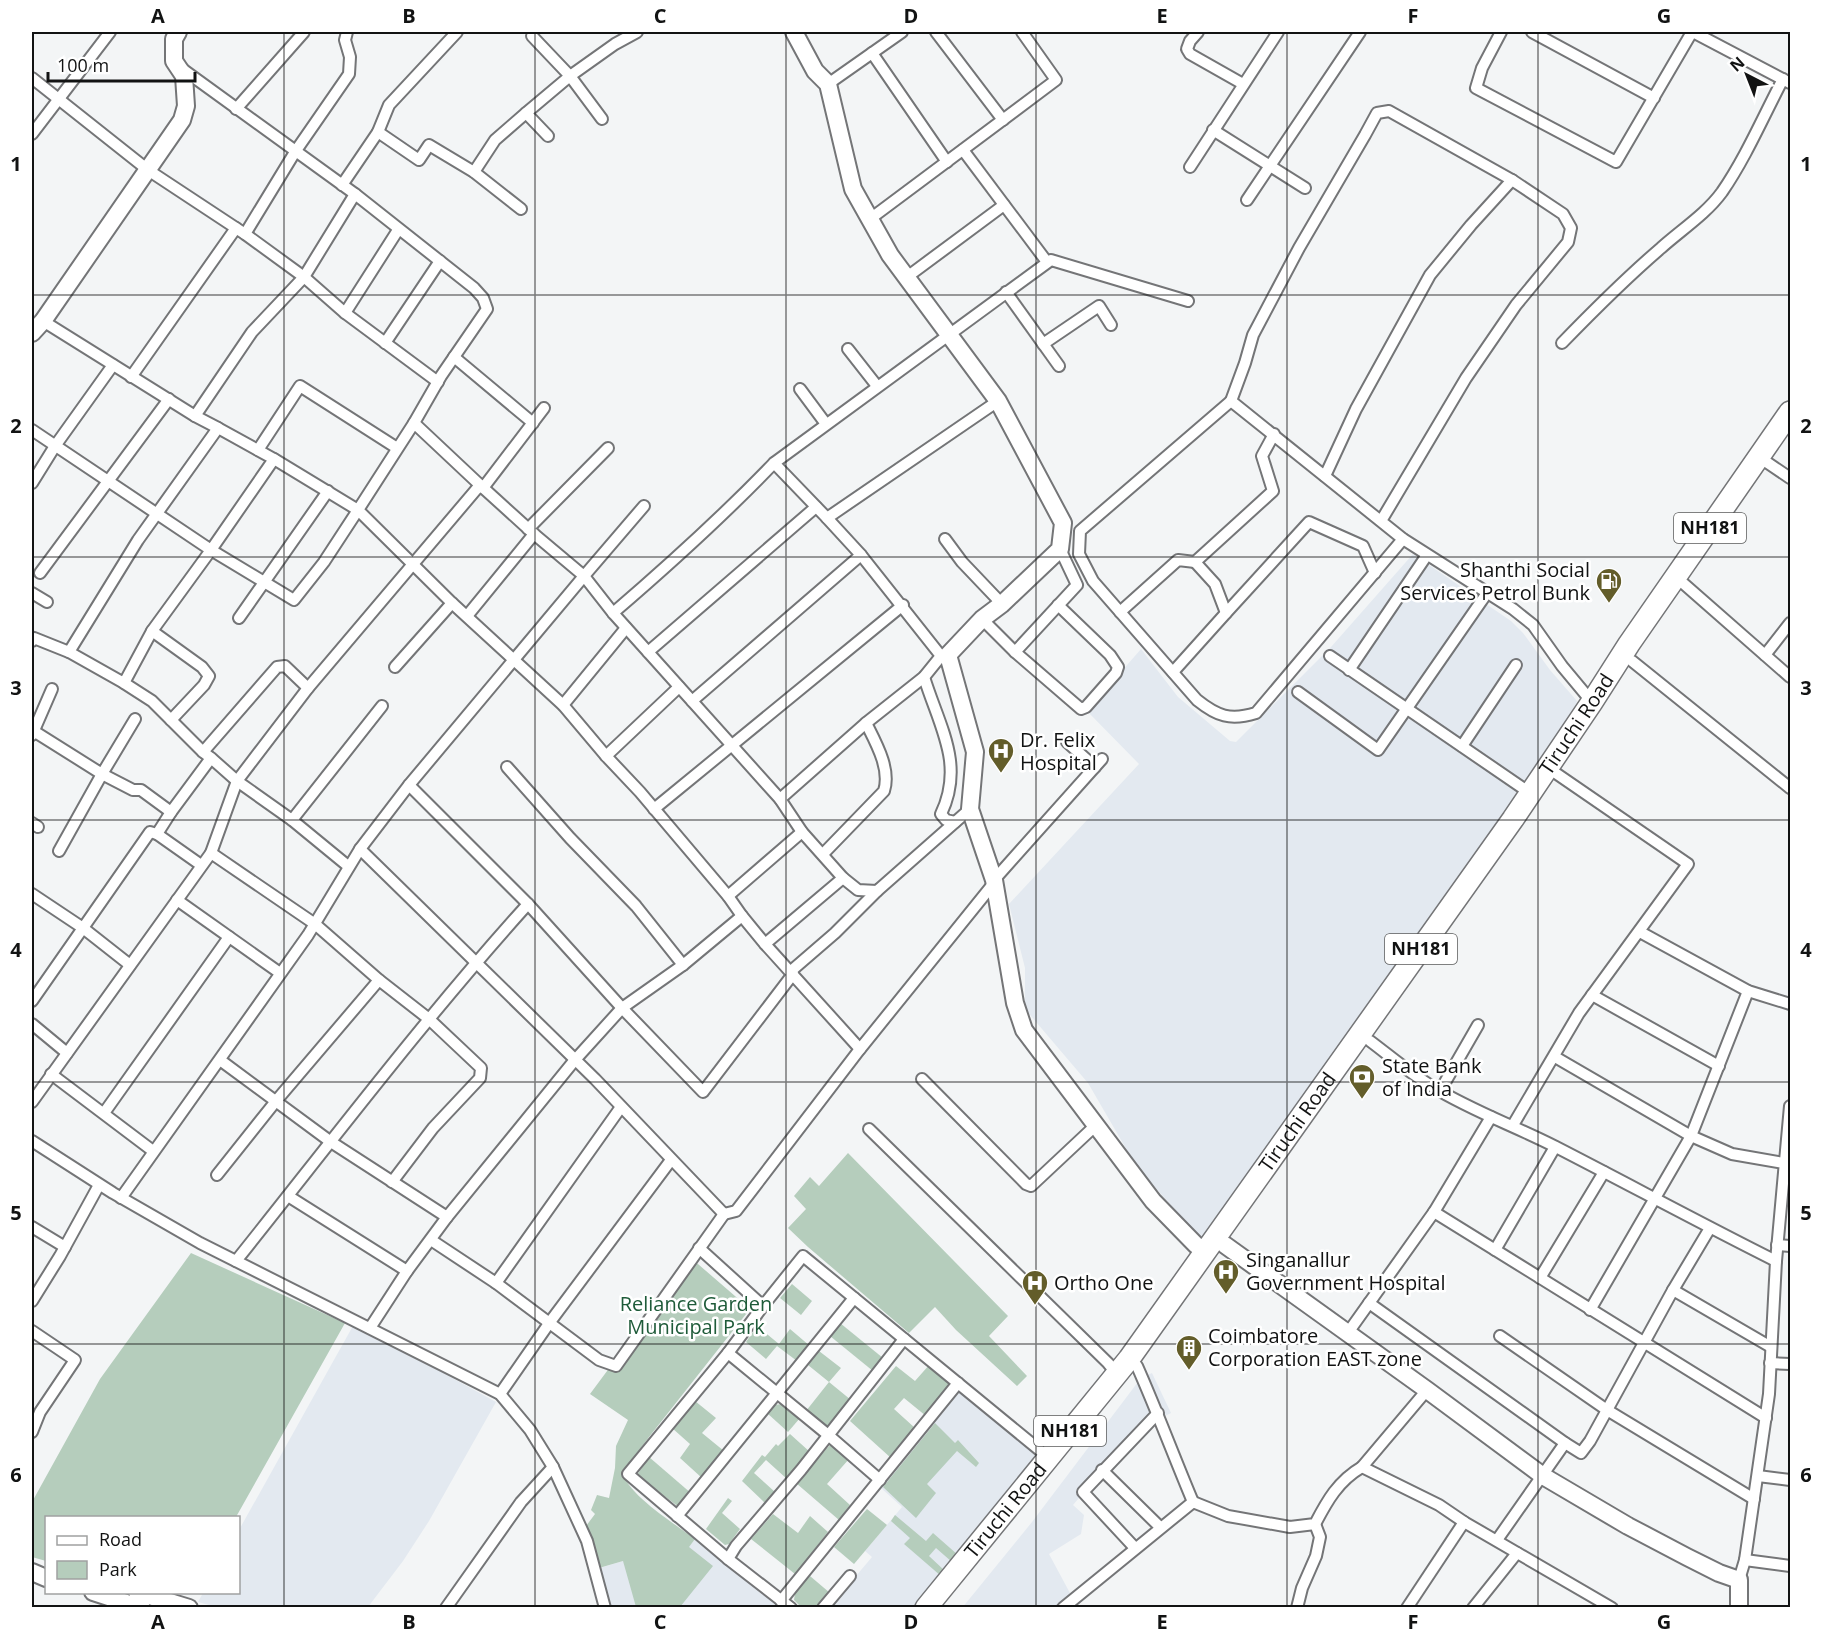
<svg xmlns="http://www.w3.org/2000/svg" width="1822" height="1639" viewBox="0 0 1822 1639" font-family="'Open Sans',sans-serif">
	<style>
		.built { fill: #e3e9f0 }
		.green { fill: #b5cdbc }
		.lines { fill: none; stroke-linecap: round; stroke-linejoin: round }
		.street-casing { stroke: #747577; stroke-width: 14 }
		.secondary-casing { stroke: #747577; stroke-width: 20 }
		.highway-casing { stroke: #747577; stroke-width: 24 }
		.street { stroke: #fff; stroke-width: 10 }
		.secondary { stroke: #fff; stroke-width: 16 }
		.highway { stroke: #fff; stroke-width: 21 }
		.grid { fill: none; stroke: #121313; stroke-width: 1.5; stroke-opacity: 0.55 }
		.labels { text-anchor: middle; stroke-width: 5; stroke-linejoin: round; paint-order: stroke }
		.shield { fill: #fff; stroke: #595a5a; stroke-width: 1.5 }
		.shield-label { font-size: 18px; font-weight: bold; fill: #121313 }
		.poi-label { font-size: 20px; fill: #121313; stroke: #fff; text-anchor: start }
		.street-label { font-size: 20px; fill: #121313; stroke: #fff }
		.park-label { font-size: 20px; fill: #1e5b39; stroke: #fff }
		.neatline { fill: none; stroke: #121313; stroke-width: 2 }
		.grid-label { font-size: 20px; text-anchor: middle; font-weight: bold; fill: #121313 }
	</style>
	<rect width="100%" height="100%" fill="#f3f5f6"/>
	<!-- built -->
	<g class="built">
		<polygon points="1413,554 1511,621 1523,633 1550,670 1577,701 1575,711 1526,785 1379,988 1206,1236 1201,1237 1191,1229 1135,1164 1088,1083 1025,1009 1025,968 1009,904 1139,764 1087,711 1141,649 1178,697 1230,741 1236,742 1331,647"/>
		<polygon points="354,1324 496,1402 429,1521 403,1561 368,1607 220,1608 198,1602 203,1593 238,1592 239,1530"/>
		<polygon points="1152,1373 1171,1413 1153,1422 1084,1492 1073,1505 1084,1515 1081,1534 1049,1554 1071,1595 1058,1607 962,1608 1032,1522 1141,1378"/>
		<polygon points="962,1389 1040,1454 915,1607 829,1608 872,1557 865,1551 902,1507 881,1488"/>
		<polygon points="695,1539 780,1607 677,1608 689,1546"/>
		<polygon points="623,1561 663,1607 600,1607 590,1571"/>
	</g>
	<!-- green -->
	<g class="green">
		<polygon points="848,1153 1008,1316 989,1336 1027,1376 1017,1386 956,1330 935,1307 909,1333 808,1247 788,1228 806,1209 794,1196 810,1177 819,1186"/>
		<polygon points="191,1253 345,1323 236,1517 46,1518 46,1561 32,1557 32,1502 100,1379"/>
		<path d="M 691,1258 L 750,1309 L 649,1437 L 623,1472 C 625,1493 678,1526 695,1539 L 689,1547 L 713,1566 L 680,1607 L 636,1607 L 623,1561 L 599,1568 L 593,1540 L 586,1526 L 595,1514 L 591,1510 L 597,1495 L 609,1498 L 615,1468 L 616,1446 L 628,1420 L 590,1394 Z"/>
		<polygon points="792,1284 812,1301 801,1315 780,1298"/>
		<polygon points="840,1323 883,1358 873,1371 830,1336"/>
		<polygon points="757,1326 779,1344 790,1329 810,1346 797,1361 777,1346 766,1359 746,1342"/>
		<polygon points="819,1351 841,1368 829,1382 851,1400 829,1426 824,1426 806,1411 829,1382 808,1365"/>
		<polygon points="930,1364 953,1383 926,1416 904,1398 894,1409 915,1428 891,1458 850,1421 896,1366 915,1381"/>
		<polygon points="695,1401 716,1418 702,1433 724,1451 702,1478 680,1458 690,1444 672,1428"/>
		<polygon points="782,1404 800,1418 788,1432 767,1413 774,1405"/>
		<polygon points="935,1423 955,1443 958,1440 979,1463 976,1467 957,1451 927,1484 936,1493 916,1518 883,1487"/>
		<polygon points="790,1434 810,1452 787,1479 766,1460 754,1473 775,1492 765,1503 742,1481 762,1455 765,1457 776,1444 778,1446"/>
		<polygon points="830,1445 849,1459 827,1484 850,1505 839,1520 796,1483"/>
		<polygon points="649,1457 692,1494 680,1508 637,1475"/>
		<polygon points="728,1498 732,1501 722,1513 740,1529 729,1544 725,1545 706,1529"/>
		<polygon points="867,1509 887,1525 854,1564 834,1547"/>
		<polygon points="773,1514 798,1533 810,1516 828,1532 795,1574 751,1539"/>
		<polygon points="895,1515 926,1541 933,1533 958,1555 952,1562 936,1548 929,1556 945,1571 941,1576 904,1544 910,1538 891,1521"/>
		<polygon points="810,1576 830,1593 817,1607 801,1607 794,1600 795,1593"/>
	</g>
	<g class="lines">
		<!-- street casing -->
		<g class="street-casing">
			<g id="street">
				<polyline points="936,32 1003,120"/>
				<polyline points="1198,32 1190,41 1187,49 1190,54 1243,84"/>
				<polyline points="1501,32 1482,68 1476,88 1616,162 1692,32"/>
				<polyline points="1532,32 1654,98"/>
				<polyline points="1693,32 1790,83"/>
				<polyline points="532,36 570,76 602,119"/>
				<polyline points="872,53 947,162"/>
				<polyline points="181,68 355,194 474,288 483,298 487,309 441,376 414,423 480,485"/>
				<polyline points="32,78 148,170 245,234 304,277 345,313 438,382"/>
				<polyline points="828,84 902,32"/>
				<polyline points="236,109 304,32"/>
				<polyline points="526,113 548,136"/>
				<polyline points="1213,130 1305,188"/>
				<polyline points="378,132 419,160 429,145 474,172 521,209"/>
				<polyline points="32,134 110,32"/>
				<polyline points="963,150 1047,262"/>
				<polyline points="1190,167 1278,32"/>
				<polyline points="474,172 495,140 526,113 570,76 615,44 637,32"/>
				<polyline points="342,185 378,132 389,105 457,32"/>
				<polyline points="1247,200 1360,32"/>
				<polyline points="870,219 1056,80 1022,32"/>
				<polyline points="245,234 295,152 349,74 350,57 345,40 347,32"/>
				<polyline points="907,277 1004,205"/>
				<polyline points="1006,292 1059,366"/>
				<polyline points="345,313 398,230"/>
				<polyline points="43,321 195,416 218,428"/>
				<polyline points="385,343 440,261"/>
				<path d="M 1562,343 C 1594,310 1626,278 1661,248 C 1681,230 1706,214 1722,192 C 1746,157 1763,117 1783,79"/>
				<polyline points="1043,344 1099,306 1111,325"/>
				<polyline points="848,349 877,386"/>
				<polyline points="454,357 533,423"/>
				<polyline points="131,377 236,228"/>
				<polyline points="800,389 826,424"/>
				<path d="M 1231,401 L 1080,531 L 1079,554 L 1093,581 L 1197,700 C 1217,716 1230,721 1256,713 L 1403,539"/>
				<polyline points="195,416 252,332 304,277 355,194"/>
				<polyline points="414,423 358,510 452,603 563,705 606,756 640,792 728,896 742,916 765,944 860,1049"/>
				<polyline points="32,430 211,550 152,631 202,667 209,676 204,685 171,720 152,701 124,683"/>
				<polyline points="1274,434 1262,456 1273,491 1195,562 1215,584 1226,613 1309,522 1363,546 1375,573"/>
				<polyline points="258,450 300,386 397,448"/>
				<polyline points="1759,457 1790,478"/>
				<polygon points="274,459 358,510 324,562 294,600 211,550"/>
				<polyline points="1325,476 1356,409 1430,275 1471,225 1512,180"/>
				<polyline points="32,483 55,446 113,365"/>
				<polyline points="483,488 544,408"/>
				<polyline points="827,518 774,463 1051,260 1188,301"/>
				<polyline points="1381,521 1466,378 1516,305 1568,242 1571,228 1563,214 1512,180 1389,111 1377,113 1365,135 1299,248 1253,335 1245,363 1231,401 1403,539 1513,609 1533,625 1562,666 1592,702"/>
				<polyline points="528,529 608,448"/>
				<polyline points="945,539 962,562 1002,604"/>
				<polyline points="40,573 169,399"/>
				<polyline points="1684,584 1790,677"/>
				<polyline points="32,593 47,602"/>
				<polyline points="1120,612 1178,560 1195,562"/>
				<path d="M 613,613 C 669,565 723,516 774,463"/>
				<polyline points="467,616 534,534"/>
				<polyline points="239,618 328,491"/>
				<polyline points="982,619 1015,652 1081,709 1086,707 1116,673 1118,667 1110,655 1058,605"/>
				<polyline points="32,641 34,638 69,652 124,683 152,631"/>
				<polyline points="69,652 138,540 218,428 274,459"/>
				<polyline points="648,652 816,507"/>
				<polyline points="1015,652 1077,585 1060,549"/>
				<polyline points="1765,655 1790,623"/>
				<polyline points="1330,656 1530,793"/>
				<polyline points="1632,661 1790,788"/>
				<polyline points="395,667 452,603"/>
				<polyline points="1349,670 1427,555"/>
				<polyline points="1173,672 1226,613"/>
				<path d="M 924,677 C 939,726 965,764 941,814 L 946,820 L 955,822"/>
				<polyline points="1298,692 1378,750 1487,593"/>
				<polyline points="692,701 861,555"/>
				<polyline points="563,705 626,628"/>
				<polyline points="171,720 203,752"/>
				<polyline points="32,730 102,774 135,719"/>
				<polyline points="32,735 52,689"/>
				<polyline points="1067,742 1095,767"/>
				<polyline points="1462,746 1516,665"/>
				<polyline points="606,756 679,687"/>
				<polyline points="211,758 203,752 277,667 285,666 308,688"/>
				<polyline points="507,767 570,838 636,906 683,965"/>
				<polyline points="409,785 528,904"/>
				<polyline points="780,799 866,723 924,677 941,656 861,555 827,518 998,401"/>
				<polyline points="654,809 903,605"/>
				<polyline points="292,820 382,706"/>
				<polyline points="32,823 38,827"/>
				<polyline points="157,834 201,865"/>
				<polyline points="360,849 595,1079 724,1214 736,1211 860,1049 994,883"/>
				<polyline points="59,851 102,774 133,790 141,790 171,812 211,758 237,781 292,820 348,866"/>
				<polyline points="211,853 315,924 379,980 429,1019 481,1068 480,1078 433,1128 392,1182"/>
				<path d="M 823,854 L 884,791 C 891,769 876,743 866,723"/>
				<polyline points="994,880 1102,759"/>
				<polyline points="32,894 83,928 130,965"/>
				<polyline points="728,896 802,832"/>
				<polyline points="177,900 280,973"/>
				<polyline points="1640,932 1748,991 1790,1004"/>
				<polyline points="765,944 843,878"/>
				<polyline points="791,971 835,933 877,891"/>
				<polyline points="1592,995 1719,1066"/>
				<polyline points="32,1001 150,832 157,834 171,812"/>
				<polyline points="32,1024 67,1053"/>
				<path d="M 1370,1041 C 1390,1056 1411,1074 1433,1087 C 1472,1111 1515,1126 1556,1147 C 1630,1185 1702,1224 1776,1261"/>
				<polyline points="1555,1057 1691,1136 1732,1154 1784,1163"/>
				<polyline points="220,1060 331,1142 447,1217 574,1061 622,1008 683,965 742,916"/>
				<polyline points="51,1074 153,1151"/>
				<polyline points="922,1079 1026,1184 1031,1186 1095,1126"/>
				<polyline points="1440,1091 1478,1025"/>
				<polyline points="32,1102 211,853 237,781 308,688 480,485 534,534 584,576 644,506"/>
				<polyline points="104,1113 229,937"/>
				<polyline points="1513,1125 1579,1013 1688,864 1557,774"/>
				<polyline points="869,1129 1108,1363 1117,1374"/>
				<polyline points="32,1141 113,1193 200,1243 500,1394 530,1430 553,1467 587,1541 605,1608"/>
				<polyline points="217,1175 276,1101 379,980"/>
				<polyline points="288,1196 407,1271"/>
				<polyline points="121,1198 308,935 360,849 409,785 584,576 613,613 780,799 802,832 843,878 858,890 877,891 970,809"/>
				<polyline points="1434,1212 1766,1418"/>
				<polyline points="32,1227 65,1247"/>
				<polyline points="431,1240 496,1283 599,1360 616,1366 724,1214"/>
				<polyline points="1777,1245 1790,1246"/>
				<polyline points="699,1248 763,1306"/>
				<polyline points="1495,1250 1555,1147"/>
				<path d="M 236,1261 C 332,1141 425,1018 528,904 L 622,1008 L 703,1092 L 793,974"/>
				<polyline points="1540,1278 1604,1172"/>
				<polyline points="496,1283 621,1107"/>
				<polyline points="1673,1290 1771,1347"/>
				<polyline points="32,1301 60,1256 99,1185"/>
				<polyline points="1369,1303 1565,1443"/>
				<polyline points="1590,1310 1691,1136 1748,991"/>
				<polyline points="370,1328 407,1271 447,1217"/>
				<polyline points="32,1331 75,1360 40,1412 32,1432"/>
				<polyline points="1347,1334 1434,1212 1491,1117"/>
				<polyline points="1500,1336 1607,1410 1754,1499"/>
				<polyline points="728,1353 827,1434 880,1480"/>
				<polyline points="1770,1363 1790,1364"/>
				<path d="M 1137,1366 C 1157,1411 1174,1457 1193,1502"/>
				<polyline points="500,1394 550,1322 671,1160"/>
				<polyline points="1362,1467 1439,1505 1464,1522 1612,1608"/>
				<polyline points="1102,1470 1160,1527"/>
				<polyline points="1758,1476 1790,1480"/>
				<polyline points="677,1516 854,1298"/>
				<polyline points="1497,1540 1565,1443 1581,1453 1590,1441 1673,1290 1710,1228"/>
				<polyline points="1135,1548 1083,1492 1158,1413"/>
				<polyline points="728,1559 736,1546 801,1470 904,1339"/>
				<polyline points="1745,1560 1790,1566"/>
				<polyline points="1739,1580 1745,1560 1769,1394 1776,1261 1790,1106"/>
				<polyline points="781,1601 958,1383"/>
				<polyline points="446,1608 521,1502 553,1467"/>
				<polyline points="791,1608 728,1559 628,1474 728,1353 763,1306 803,1256 1048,1457"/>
				<polyline points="823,1608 850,1576"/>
				<path d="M 1063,1608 L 1193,1502 L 1228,1516 L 1290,1527 L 1315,1524 C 1327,1501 1338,1481 1362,1467 L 1427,1390"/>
				<polyline points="1297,1608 1302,1588 1316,1556 1320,1537 1315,1524"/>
				<polyline points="1407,1608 1464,1522"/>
				<polyline points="1473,1608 1517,1553"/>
			</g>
		</g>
		<!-- secondary casing -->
		<g class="secondary-casing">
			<g id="secondary">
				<polyline points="794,32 815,71 828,84 853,189 890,255 998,401 1063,523 1060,549 1002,604 982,619 948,655 975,752 970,809 994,880 1015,1003 1024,1030 1153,1201 1196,1245 1207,1251"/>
				<polyline points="32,333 43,321 182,120 186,106 184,76 174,61 174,39 178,32"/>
				<polyline points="1225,1245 1427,1390 1543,1476 1628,1526 1687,1557 1719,1573 1739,1580 1739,1608"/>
				<polyline points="32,1572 46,1578"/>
				<polyline points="93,1592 142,1608"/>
				<polyline points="137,1592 189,1608"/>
			</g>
		</g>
		<!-- highway casing -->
		<g class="highway-casing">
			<g id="highway">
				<path id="s1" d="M 926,1608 L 1129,1359 L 1513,819 L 1592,702 L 1629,644 L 1790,412"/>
			</g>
		</g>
		<!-- street -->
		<use href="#street" class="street"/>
		<!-- secondary -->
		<use href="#secondary" class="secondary"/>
		<!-- highway -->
		<use href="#highway" class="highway"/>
	</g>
	<!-- grid -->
	<path class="grid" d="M 284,32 L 284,1608M 535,32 L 535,1608M 786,32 L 786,1608M 1036,32 L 1036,1608M 1287,32 L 1287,1608M 1538,32 L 1538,1608M 32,295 L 1790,295M 32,557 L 1790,557M 32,820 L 1790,820M 32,1082 L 1790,1082M 32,1344 L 1790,1344"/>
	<!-- icons -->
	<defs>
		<g id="fuel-pin" transform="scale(1.35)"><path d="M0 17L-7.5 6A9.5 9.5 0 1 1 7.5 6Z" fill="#635d2a" stroke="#fff"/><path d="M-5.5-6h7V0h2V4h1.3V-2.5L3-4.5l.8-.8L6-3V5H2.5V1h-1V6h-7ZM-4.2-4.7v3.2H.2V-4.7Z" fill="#fff"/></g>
		<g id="hospital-pin" transform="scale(1.35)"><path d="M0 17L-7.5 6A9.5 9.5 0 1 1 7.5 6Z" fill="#635d2a" stroke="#fff"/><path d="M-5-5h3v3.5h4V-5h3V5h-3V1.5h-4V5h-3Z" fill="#fff"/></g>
		<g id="bank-pin" transform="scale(1.35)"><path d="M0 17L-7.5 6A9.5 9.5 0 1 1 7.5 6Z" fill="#635d2a" stroke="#fff"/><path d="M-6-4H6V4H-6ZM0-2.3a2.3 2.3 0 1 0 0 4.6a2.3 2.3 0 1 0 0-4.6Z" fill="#fff"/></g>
		<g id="building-pin" transform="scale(1.35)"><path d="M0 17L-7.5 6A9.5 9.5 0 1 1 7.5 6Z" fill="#635d2a" stroke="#fff"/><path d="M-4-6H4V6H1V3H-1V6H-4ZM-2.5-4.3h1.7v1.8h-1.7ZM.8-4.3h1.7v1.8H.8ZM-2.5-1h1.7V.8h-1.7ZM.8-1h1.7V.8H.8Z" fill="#fff"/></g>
	</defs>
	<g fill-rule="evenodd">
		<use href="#fuel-pin" x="1609" y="581"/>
		<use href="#hospital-pin" x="1001" y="751"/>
		<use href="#bank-pin" x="1362" y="1077"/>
		<use href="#hospital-pin" x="1226" y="1272"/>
		<use href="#hospital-pin" x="1035" y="1283"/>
		<use href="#building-pin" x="1189" y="1348"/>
	</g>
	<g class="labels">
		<!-- shield labels -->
		<g class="shield">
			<rect x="1674" y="513" width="72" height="30" rx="4.5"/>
			<rect x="1385" y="934" width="72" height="30" rx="4.5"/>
			<rect x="1034" y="1416" width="72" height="30" rx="4.5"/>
		</g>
		<g class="shield-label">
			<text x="1710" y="534">NH181</text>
			<text x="1421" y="955">NH181</text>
			<text x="1070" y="1437">NH181</text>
		</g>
		<!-- poi labels -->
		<g class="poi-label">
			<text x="1590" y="577" text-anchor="end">Shanthi Social<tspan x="1590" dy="23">Services Petrol Bunk</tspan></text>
			<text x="1020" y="747">Dr. Felix<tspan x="1020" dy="23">Hospital</tspan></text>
			<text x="1382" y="1073">State Bank<tspan x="1382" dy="23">of India</tspan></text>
			<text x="1246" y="1267">Singanallur<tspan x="1246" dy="23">Government Hospital</tspan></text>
			<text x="1054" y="1290">Ortho One</text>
			<text x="1208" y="1343">Coimbatore<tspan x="1208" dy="23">Corporation EAST zone</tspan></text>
		</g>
		<!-- street labels -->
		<g class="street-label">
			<text dy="7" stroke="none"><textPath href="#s1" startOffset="1098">Tiruchi Road</textPath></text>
			<text dy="7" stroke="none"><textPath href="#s1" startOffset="612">Tiruchi Road</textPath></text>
			<text dy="7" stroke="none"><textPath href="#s1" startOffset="126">Tiruchi Road</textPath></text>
		</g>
		<!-- park labels -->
		<g class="park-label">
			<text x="696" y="1311">Reliance Garden<tspan x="696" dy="23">Municipal Park</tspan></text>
		</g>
	</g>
	<!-- border -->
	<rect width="1822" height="1639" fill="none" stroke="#ffffff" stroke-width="66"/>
	<!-- legend -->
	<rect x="45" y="1516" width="195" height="78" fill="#ffffff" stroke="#a0a1a1" stroke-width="1.5"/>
	<rect x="57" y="1536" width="30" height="9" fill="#ffffff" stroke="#a0a1a1" stroke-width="1.5"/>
	<text x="99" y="1546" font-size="18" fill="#121313">Road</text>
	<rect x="57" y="1561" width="30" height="18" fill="#b5cdbc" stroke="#a0a1a1" stroke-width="1.5"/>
	<text x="99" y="1576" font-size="18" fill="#121313">Park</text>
	<!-- north arrow -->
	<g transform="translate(1747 75) rotate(318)" stroke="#ffffff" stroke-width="4.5" paint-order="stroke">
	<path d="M0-4.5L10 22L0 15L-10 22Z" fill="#121313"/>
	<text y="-9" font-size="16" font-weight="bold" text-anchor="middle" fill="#121313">N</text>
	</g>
	<!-- scale -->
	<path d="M48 72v9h147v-9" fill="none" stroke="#121313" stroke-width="3"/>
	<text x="57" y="72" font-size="18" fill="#121313" stroke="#ffffff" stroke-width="4.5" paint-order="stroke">100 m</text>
	<rect x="33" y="33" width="1756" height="1573" class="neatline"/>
	<g class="grid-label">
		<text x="158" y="23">A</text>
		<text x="409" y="23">B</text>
		<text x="660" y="23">C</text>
		<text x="911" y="23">D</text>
		<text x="1162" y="23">E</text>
		<text x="1413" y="23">F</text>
		<text x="1664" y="23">G</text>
		<text x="16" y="171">1</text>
		<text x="1806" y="171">1</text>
		<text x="16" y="433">2</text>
		<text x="1806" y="433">2</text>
		<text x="16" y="695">3</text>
		<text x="1806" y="695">3</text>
		<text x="16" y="957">4</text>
		<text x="1806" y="957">4</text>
		<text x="16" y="1220">5</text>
		<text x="1806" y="1220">5</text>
		<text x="16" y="1482">6</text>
		<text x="1806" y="1482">6</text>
		<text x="158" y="1629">A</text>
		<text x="409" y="1629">B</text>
		<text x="660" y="1629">C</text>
		<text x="911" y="1629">D</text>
		<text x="1162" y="1629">E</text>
		<text x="1413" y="1629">F</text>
		<text x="1664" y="1629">G</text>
	</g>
</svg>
